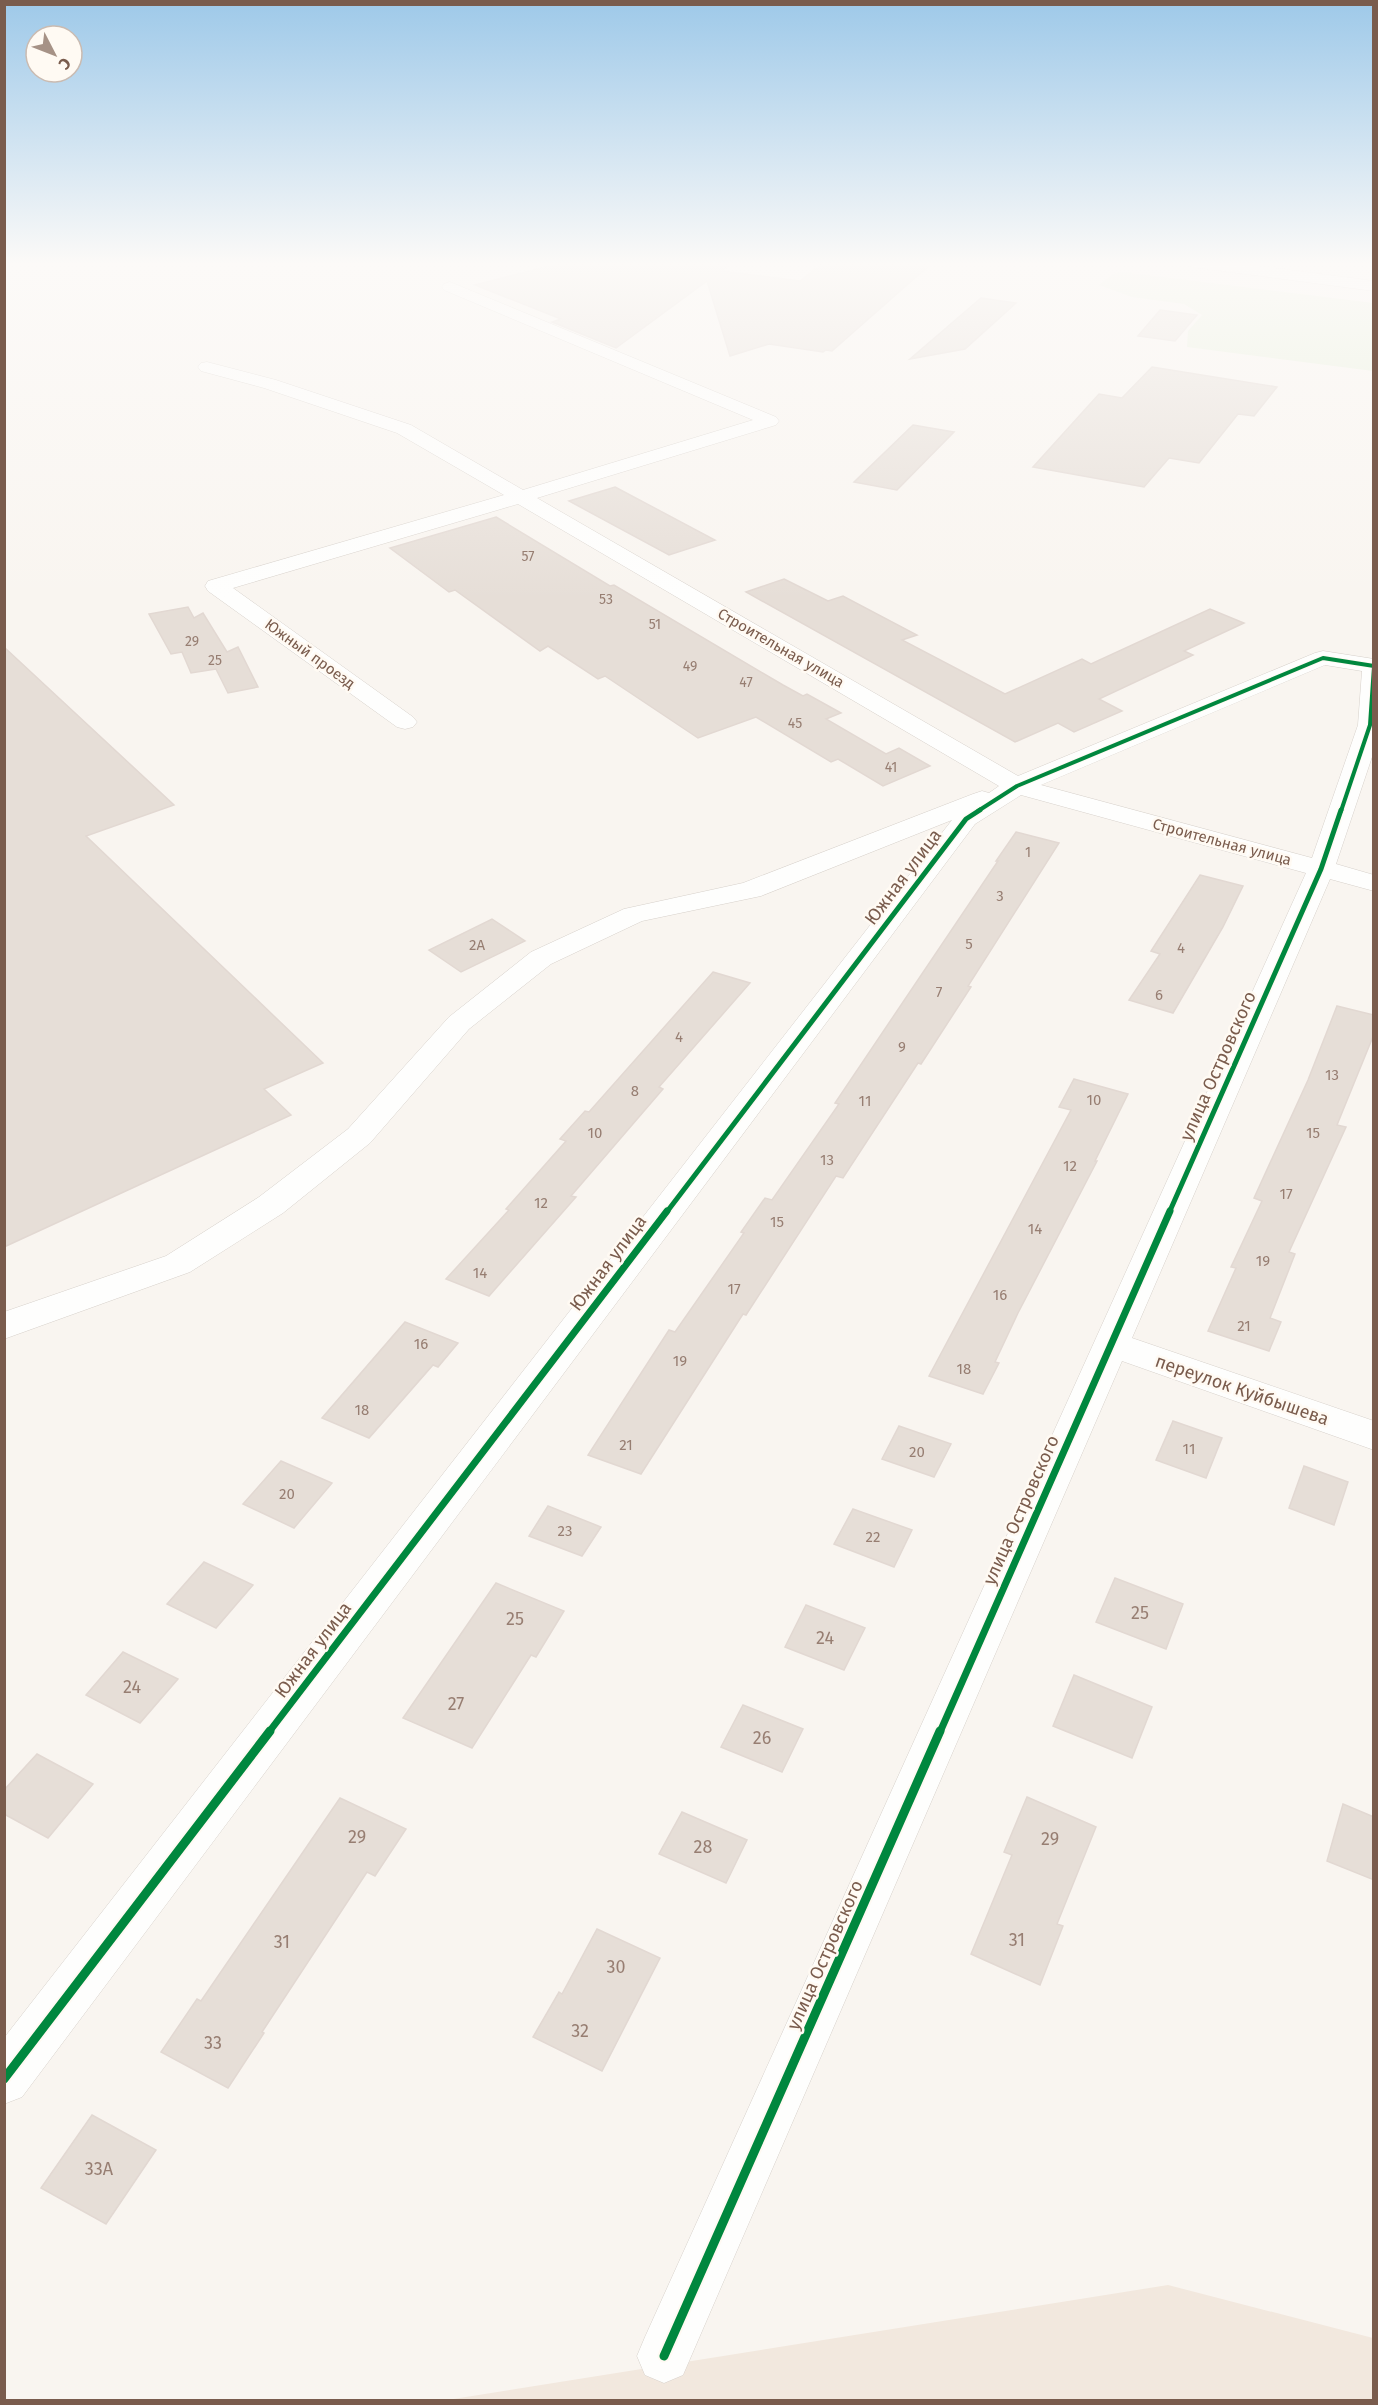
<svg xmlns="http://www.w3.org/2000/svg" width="1378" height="2405" viewBox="0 0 1378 2405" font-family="'Fira Sans',sans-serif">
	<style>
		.residential { fill: #f2e8de }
		.green { fill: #e7f0db }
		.building { fill: #e6ded7; stroke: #e2d8d2; stroke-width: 1.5 }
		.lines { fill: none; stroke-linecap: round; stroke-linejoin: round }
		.street-casing { stroke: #d7d1cb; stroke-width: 1 }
		.secondary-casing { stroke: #d9d2cb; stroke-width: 1 }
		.street { fill: #fefefd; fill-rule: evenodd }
		.secondary { fill: #fefefd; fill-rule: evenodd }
		.cycleway-far3-casing { stroke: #fffaf3; stroke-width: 6 }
		.cycleway-far2-casing { stroke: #fffaf3; stroke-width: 8 }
		.cycleway-far1-casing { stroke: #fffaf3; stroke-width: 10 }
		.cycleway-casing { stroke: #fffaf3; stroke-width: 13 }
		.cycleway-far3 { stroke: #00873e; stroke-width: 4 }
		.cycleway-far2 { stroke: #00873e; stroke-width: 5 }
		.cycleway-far1 { stroke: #00873e; stroke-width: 7 }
		.cycleway { stroke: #00873e; stroke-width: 9 }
		.labels { text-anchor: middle; stroke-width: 5; stroke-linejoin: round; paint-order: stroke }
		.far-number-label { font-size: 14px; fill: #977e72 }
		.far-street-label { font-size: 15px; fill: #7a5c4d; stroke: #fffaf3 }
		.number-label { font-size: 15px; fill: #977e72 }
		.street-label { font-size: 18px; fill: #7a5c4d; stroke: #fffaf3 }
		.near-number-label { font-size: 18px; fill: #977e72 }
	</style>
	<rect width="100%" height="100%" fill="#f9f5f0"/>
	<!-- residential -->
	<polygon class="residential" points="1168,2285 1373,2338 1373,2400 447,2400"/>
	<!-- green -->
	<polygon class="green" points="1122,272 1373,303 1373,371 1187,347 1188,331 1202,315 1184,304 1132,297 1099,285 1113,274"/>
	<!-- building -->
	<g class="building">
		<polygon points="564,262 734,262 722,271 800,281 824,262 933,262 832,351 826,350 823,352 769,344 730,356 707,281 616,348 552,322 561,319 475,285"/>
		<polygon points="981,298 1016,303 965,349 910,359"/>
		<polygon points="1160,310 1197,315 1175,341 1138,336"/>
		<polygon points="1152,367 1277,387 1254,416 1238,414 1199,463 1169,458 1144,487 1033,467 1099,394 1122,398"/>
		<polygon points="913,425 954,432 897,490 854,482"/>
		<polygon points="615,487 715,540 669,555 569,501"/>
		<polygon points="496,517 610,586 614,585 783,685 803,696 807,694 841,713 826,719 886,754 899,748 930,766 883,786 838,759 831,762 756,717 698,738 605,676 598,679 548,646 540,651 455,590 449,592 390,548"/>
		<polygon points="784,579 828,601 843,596 917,635 902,640 1005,694 1082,659 1091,664 1210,609 1244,623 1184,651 1193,655 1099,699 1122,711 1074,732 1058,723 1015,742 746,592"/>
		<polygon points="188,607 194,618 203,613 227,652 238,647 258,687 228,693 216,669 191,673 182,652 171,654 149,614"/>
		<polygon points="4,647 174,805 86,836 323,1063 264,1089 291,1115 4,1247"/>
		<polygon points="1016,832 1059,843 968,986 971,987 921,1064 918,1063 843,1178 836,1176 746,1315 743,1314 641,1474 588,1455 669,1330 675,1332 744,1233 741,1232 765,1198 772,1200 839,1104 835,1103 998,861 996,861"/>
		<polygon points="1200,875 1243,886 1223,927 1173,1013 1129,1000 1160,954 1151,951"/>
		<polygon points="492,919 525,941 461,972 429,950"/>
		<polygon points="713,972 750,983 659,1087 663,1089 571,1196 576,1197 489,1296 446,1279 509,1210 506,1209 566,1141 560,1139 585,1111 589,1112"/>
		<polygon points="1337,1006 1374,1015 1374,1034 1337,1125 1346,1127 1289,1252 1295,1254 1270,1318 1281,1322 1269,1351 1208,1331 1236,1268 1231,1267 1262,1201 1254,1198 1308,1080"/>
		<polygon points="1074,1079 1128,1094 1095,1161 1097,1161 1018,1313 995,1362 999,1363 983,1394 929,1376 1071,1110 1059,1107"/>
		<polygon points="405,1322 458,1343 438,1367 433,1365 369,1438 322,1418"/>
		<polygon points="1173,1421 1222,1438 1206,1478 1156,1460"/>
		<polygon points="899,1426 951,1444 934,1477 882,1459"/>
		<polygon points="281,1461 332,1483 294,1528 243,1504"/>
		<polygon points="1304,1466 1348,1482 1334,1525 1289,1508"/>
		<polygon points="548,1506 601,1527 582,1556 529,1536"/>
		<polygon points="853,1509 912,1530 894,1567 834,1544"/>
		<polygon points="204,1562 253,1585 216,1628 167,1604"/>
		<polygon points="1115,1578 1183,1604 1166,1649 1096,1622"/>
		<polygon points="496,1583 564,1611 536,1657 531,1655 472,1748 403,1718"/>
		<polygon points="806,1605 865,1628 844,1670 785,1647"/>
		<polygon points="123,1652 178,1679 140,1723 86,1695"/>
		<polygon points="1074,1675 1152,1707 1132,1758 1053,1726"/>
		<polygon points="743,1705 803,1729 782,1772 721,1747"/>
		<polygon points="37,1754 93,1784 48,1838 4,1814 4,1790"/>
		<polygon points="1027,1797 1096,1827 1057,1924 1063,1926 1040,1985 971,1954 1012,1855 1004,1852"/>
		<polygon points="340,1798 406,1829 375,1876 367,1872 262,2032 264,2033 228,2088 161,2052 197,1999 201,2001"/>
		<polygon points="1343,1804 1374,1817 1374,1880 1327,1861"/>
		<polygon points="682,1812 747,1840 726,1883 659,1854"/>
		<polygon points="597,1929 660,1958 602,2071 533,2037 559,1992 562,1994"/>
		<polygon points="92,2115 156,2150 106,2224 41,2188"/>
	</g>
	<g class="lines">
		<!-- street casing -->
		<g class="street-casing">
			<path id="street" d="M 450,282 L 776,417 L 779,421 L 776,425 L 537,498 L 1018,776 L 1315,653 L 1323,651 L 1374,659 L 1374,751 L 1336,864 L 1374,875 L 1374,891 L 1330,879 L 1132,1338 L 1374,1421 L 1374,1450 L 1122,1361 L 683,2375 L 664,2383 L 645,2375 L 637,2356 L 645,2337 L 1306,873 L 1021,795 L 975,824 L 22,2097 L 4,2104 L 4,2038 L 952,820 L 761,896 L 642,921 L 551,964 L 469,1029 L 370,1143 L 283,1213 L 190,1272 L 4,1339 L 4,1312 L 166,1256 L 259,1197 L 348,1129 L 449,1017 L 531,952 L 624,909 L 743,883 L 973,794 L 982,791 L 989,793 L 999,786 L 518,504 L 233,588 L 413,717 L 417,722 L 413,727 L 405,729 L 397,727 L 208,591 L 205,586 L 208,581 L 504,495 L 397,433 L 264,388 L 201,371 L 198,367 L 201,363 L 207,362 L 276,380 L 411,425 L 523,490 L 753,420 L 444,290 L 442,287 L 444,284 ZM 1325,665 L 1362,671 L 1358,725 L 1312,858 L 1041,785 Z"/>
		</g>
		<!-- secondary casing -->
		<g class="secondary-casing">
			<polygon id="secondary" points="1184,262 1228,262 1374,281 1374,291 1192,267"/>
		</g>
		<!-- street -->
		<use href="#street" class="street"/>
		<!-- secondary -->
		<use href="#secondary" class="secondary"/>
		<!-- cycleway-far3 casing -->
		<g class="cycleway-far3-casing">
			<g id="cycleway-far3">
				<polyline points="978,811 1017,786 1323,658 1374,666"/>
				<polyline points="1341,811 1370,725 1374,667"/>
			</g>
		</g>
		<!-- cycleway-far2 casing -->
		<g class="cycleway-far2-casing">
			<g id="cycleway-far2">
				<polyline points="666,1213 966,819 980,810"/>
				<polyline points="1169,1213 1321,869 1341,810"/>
			</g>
		</g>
		<!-- cycleway-far1 casing -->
		<g class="cycleway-far1-casing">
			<g id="cycleway-far1">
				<polyline points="269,1732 667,1211"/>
				<polyline points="940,1732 1170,1211"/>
			</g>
		</g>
		<!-- cycleway casing -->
		<g class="cycleway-casing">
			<g id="cycleway">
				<polyline points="4,2079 270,1731"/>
				<polyline points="664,2356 940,1731"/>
			</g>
		</g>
		<!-- cycleway-far3 -->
		<use href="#cycleway-far3" class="cycleway-far3"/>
		<!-- cycleway-far2 -->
		<use href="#cycleway-far2" class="cycleway-far2"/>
		<!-- cycleway-far1 -->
		<use href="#cycleway-far1" class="cycleway-far1"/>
		<!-- cycleway -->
		<use href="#cycleway" class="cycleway"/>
	</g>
	<!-- sky -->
	<linearGradient id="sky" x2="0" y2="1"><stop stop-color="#9ec9e9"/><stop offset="0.44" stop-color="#fcfaf8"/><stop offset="1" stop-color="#fcfaf8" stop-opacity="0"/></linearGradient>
	<rect width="1378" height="599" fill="url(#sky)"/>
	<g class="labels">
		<!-- far-number labels -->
		<g class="far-number-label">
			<text x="528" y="561">57</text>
			<text x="606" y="604">53</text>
			<text x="655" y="629">51</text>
			<text x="192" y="646">29</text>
			<text x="215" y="665">25</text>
			<text x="690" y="671">49</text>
			<text x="746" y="687">47</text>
			<text x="795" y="728">45</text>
			<text x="891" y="772">41</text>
			<text x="1028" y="857">1</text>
		</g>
		<!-- far-street labels -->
		<g class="far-street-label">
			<text transform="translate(781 648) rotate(30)" y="5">Строительная улица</text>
			<text transform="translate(310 654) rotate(36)" y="5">Южный проезд</text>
			<text transform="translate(1222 842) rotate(15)" y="5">Строительная улица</text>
		</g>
		<!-- number labels -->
		<g class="number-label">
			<text x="1000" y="901">3</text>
			<text x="969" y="949">5</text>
			<text x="477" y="950">2А</text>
			<text x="1181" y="953">4</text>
			<text x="939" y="997">7</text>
			<text x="1159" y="1000">6</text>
			<text x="679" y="1042">4</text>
			<text x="902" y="1052">9</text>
			<text x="1332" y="1080">13</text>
			<text x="635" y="1096">8</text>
			<text x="1094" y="1105">10</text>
			<text x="865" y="1106">11</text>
			<text x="595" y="1138">10</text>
			<text x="1313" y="1138">15</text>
			<text x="827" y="1165">13</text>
			<text x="1070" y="1171">12</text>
			<text x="1286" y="1199">17</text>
			<text x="541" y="1208">12</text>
			<text x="777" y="1227">15</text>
			<text x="1035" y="1234">14</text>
			<text x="1263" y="1266">19</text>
			<text x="480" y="1278">14</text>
			<text x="734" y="1294">17</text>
			<text x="1000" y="1300">16</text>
			<text x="1244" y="1331">21</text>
			<text x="421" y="1349">16</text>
			<text x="680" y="1366">19</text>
			<text x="964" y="1374">18</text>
			<text x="362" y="1415">18</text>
			<text x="626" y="1450">21</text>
			<text x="1189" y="1454">11</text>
			<text x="917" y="1457">20</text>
			<text x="287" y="1499">20</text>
			<text x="565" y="1536">23</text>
			<text x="873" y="1542">22</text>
		</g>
		<!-- street labels -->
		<g class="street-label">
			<text transform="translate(903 877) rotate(-53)" y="6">Южная улица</text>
			<text transform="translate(1218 1066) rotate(-66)" y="6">улица Островского</text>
			<text transform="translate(608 1263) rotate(-53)" y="6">Южная улица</text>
			<text transform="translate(1242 1390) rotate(19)" y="6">переулок Куйбышева</text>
			<text transform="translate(1021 1510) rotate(-66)" y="6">улица Островского</text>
			<text transform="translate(313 1650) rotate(-53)" y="6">Южная улица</text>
			<text transform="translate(825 1955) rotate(-66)" y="6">улица Островского</text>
		</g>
		<!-- near-number labels -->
		<g class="near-number-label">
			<text x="1140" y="1619">25</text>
			<text x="515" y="1625">25</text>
			<text x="825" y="1644">24</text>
			<text x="132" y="1693">24</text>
			<text x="456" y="1710">27</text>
			<text x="762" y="1744">26</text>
			<text x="357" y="1843">29</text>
			<text x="1050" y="1845">29</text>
			<text x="703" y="1853">28</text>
			<text x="1017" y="1946">31</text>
			<text x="282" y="1948">31</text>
			<text x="616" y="1973">30</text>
			<text x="580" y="2037">32</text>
			<text x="213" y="2049">33</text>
			<text x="99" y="2175">33А</text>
		</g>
	</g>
	<!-- border -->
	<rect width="1378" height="2405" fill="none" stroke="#7a5c4d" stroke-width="12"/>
	<!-- north arrow -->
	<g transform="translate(54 54) rotate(132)"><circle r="28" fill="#fffaf3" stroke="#cabbb1" stroke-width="1.5"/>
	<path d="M0-4.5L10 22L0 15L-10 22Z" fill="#a69286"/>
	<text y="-9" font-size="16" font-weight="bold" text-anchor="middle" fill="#7a5c4d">С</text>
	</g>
</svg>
